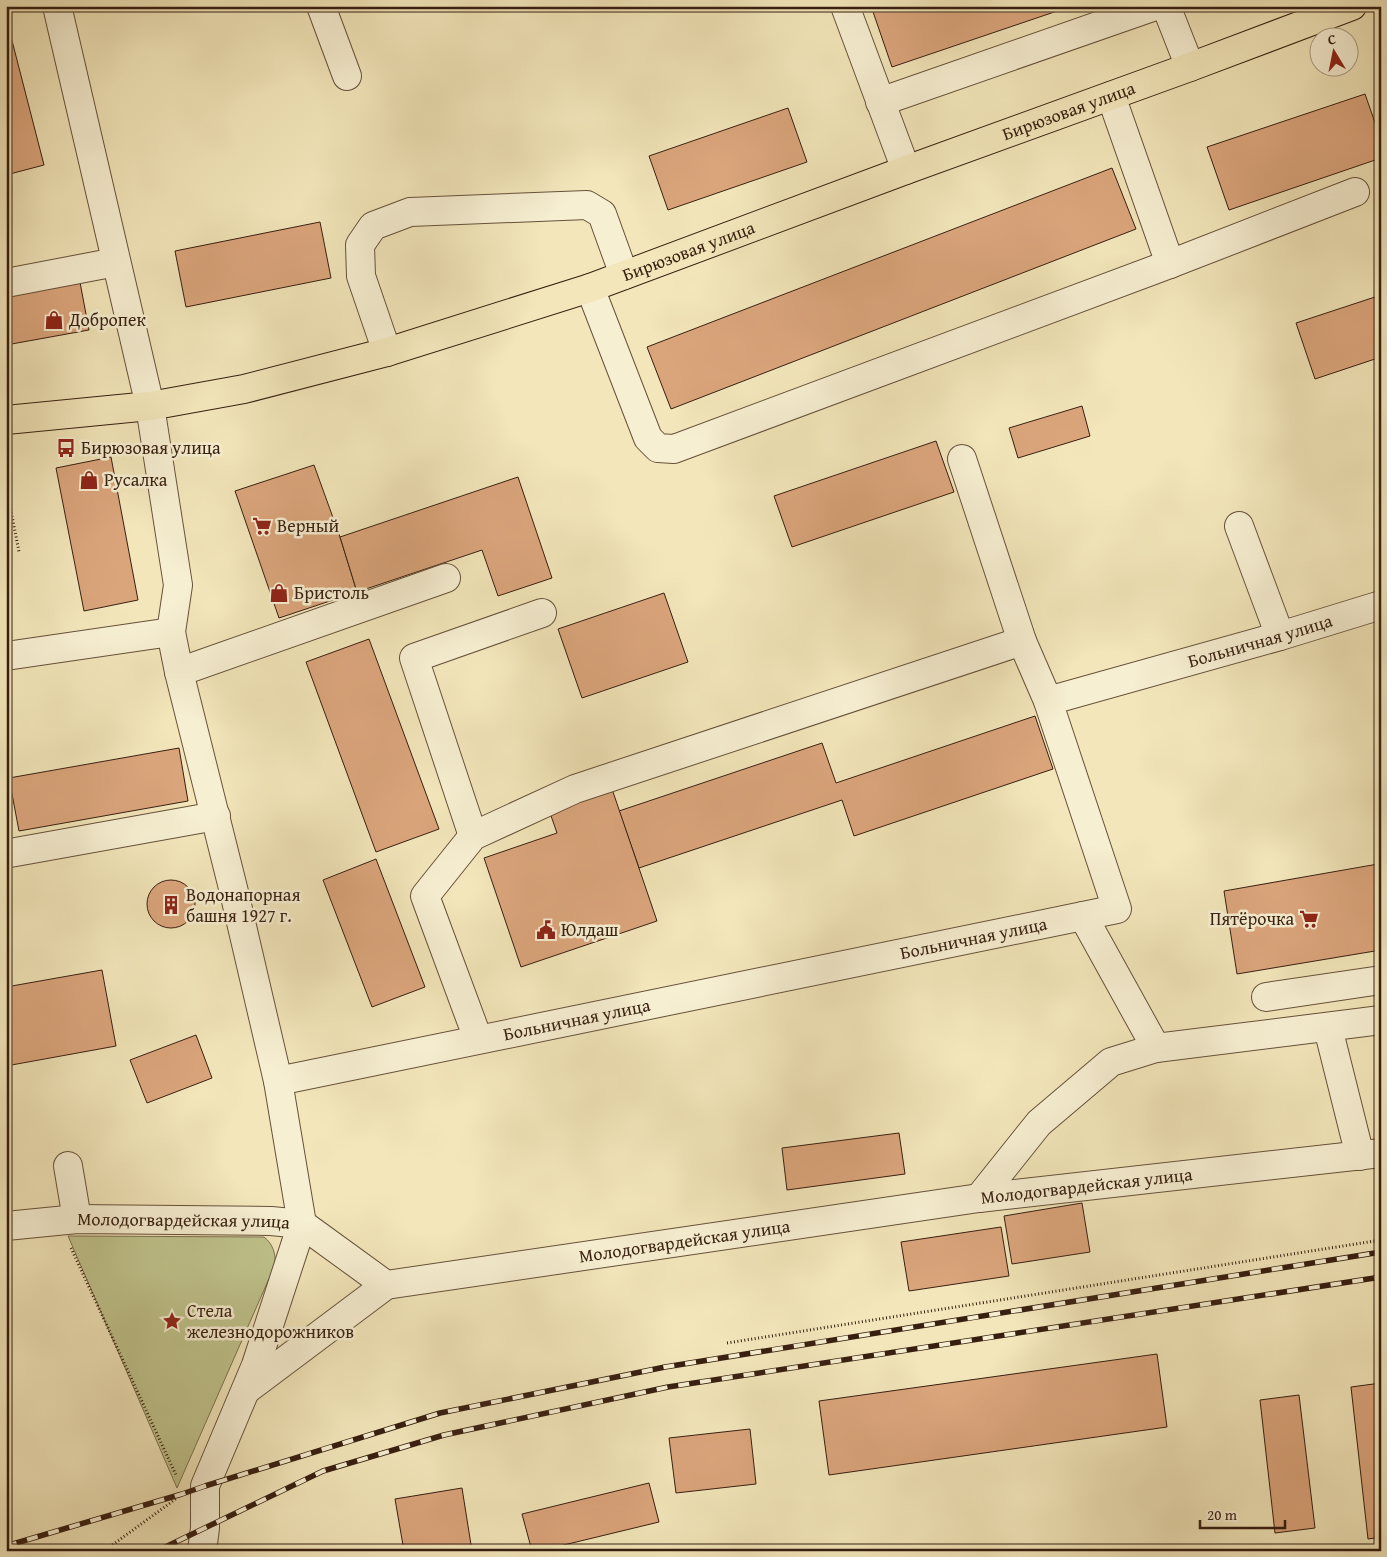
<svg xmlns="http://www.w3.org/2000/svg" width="1387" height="1557" viewBox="0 0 1387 1557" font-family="'Gentium Book Plus',serif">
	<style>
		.park { fill: #c0c38c; stroke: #7c714e }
		.building { fill: #dba57c; stroke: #371f10 }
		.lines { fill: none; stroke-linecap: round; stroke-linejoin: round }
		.minor-casing { stroke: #66513a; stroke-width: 30 }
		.major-casing { stroke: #371f10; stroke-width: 30 }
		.path { stroke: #371f10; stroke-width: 3; stroke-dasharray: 1 2.5; stroke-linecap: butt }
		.minor { stroke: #f7efd2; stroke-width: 28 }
		.major { stroke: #f2e6ba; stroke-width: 28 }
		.rail-casing { stroke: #371f10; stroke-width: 5.5 }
		.rail { stroke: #f7efd2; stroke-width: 4; stroke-dasharray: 11; stroke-linecap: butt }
		.labels { text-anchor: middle; stroke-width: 5; stroke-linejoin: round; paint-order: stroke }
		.street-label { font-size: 18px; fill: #371f10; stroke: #f7efd2 }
		.poi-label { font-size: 18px; fill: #371f10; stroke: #f7efd2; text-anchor: start }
	</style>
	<rect width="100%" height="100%" fill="#f2e6ba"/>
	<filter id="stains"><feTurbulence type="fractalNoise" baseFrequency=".004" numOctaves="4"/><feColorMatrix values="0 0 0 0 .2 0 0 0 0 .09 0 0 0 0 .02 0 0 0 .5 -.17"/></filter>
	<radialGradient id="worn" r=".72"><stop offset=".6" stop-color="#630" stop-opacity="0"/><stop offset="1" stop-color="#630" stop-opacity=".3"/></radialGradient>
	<!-- park -->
	<path class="park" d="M 68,1236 L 264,1237 C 273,1244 276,1254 275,1265 L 177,1488 Z"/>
	<!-- building -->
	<g class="building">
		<polygon points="871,6 1072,6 892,67"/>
		<polygon points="9,29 44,165 6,175 6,30"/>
		<polygon points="1365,94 1381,140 1381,158 1229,210 1207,147"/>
		<polygon points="788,108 807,162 668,210 649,156"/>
		<polygon points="1112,168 1136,229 671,409 647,347"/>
		<polygon points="320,222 331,278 186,307 175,251"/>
		<polygon points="79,277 89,330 6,345 6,290"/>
		<polygon points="1381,295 1381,357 1315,379 1296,323"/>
		<polygon points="1082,406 1090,436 1018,458 1009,428"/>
		<polygon points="936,441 954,492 792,547 774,496"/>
		<polygon points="111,457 138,600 84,611 56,468"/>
		<polygon points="314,465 340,537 357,592 279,618 235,491"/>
		<polygon points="518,477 552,578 498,596 482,550 357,592 340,537"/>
		<polygon points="6,522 10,546 6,546"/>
		<polygon points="664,593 688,662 582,698 558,629"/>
		<polygon points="369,639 439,829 376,852 306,662"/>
		<polygon points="1035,716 1053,769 854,836 842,800 639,868 619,811 822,743 836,783"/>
		<polygon points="179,748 188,801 19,831 9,778"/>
		<polygon points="612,789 657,921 521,967 484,858 557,833 549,810"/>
		<polygon points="376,859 425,987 372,1007 323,880"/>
		<polygon points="1378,864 1381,878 1381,950 1237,974 1224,891"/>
		<circle cx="171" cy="904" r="24"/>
		<polygon points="102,970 116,1046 6,1066 6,987"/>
		<polygon points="196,1035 212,1078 147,1103 130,1060"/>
		<polygon points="899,1133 905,1174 787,1190 782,1148"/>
		<polygon points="1082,1203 1090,1252 1012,1264 1004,1216"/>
		<polygon points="1001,1227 1009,1276 909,1291 901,1242"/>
		<polygon points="1157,1354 1167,1427 829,1475 819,1401"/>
		<polygon points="1381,1383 1381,1537 1368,1539 1351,1387"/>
		<polygon points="1299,1395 1315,1528 1275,1533 1260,1400"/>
		<polygon points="750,1429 756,1484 676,1493 669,1438"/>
		<polygon points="649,1483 659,1522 539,1551 532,1551 522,1514"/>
		<polygon points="462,1488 472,1551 404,1551 395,1499"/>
	</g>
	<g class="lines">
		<!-- minor casing -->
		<g class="minor-casing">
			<g id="minor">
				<polyline points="57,6 150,406 178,585 171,632 179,672 234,892 278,1081 302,1224 256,1365 205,1486 205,1528 202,1551"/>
				<polyline points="321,6 347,76"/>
				<polyline points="845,6 906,170"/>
				<polyline points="1166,6 1190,67"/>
				<polyline points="1111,96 1170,264"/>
				<polyline points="880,102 1155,6"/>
				<polyline points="6,283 116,262"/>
				<polyline points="590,288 648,438 658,448 674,449 1170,264 1355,192"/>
				<polyline points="387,352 361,276 360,245 373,226 410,212 587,205 602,214 624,275"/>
				<polyline points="962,459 1022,641"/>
				<polyline points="1239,526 1280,636"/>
				<polyline points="6,656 171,632"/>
				<polyline points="179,672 446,578"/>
				<polyline points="473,836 414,658 542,613"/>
				<polyline points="10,853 216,816"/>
				<polyline points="1083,916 1156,1048"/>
				<polyline points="1266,997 1381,980"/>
				<polyline points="1328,1028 1360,1156"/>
				<polyline points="478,1039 425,896 473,836 575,789 1022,641 1048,701"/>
				<path id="s1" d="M 278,1081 L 1117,909 L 1048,701 L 1280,636 L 1381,605"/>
				<polyline points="68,1166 77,1219"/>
				<polyline points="979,1198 1039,1123 1111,1062 1156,1048 1381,1020"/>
				<path id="s2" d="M 6,1226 L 77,1219 L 271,1221 L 302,1224 L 386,1285 L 979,1198 L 1381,1153"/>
				<polyline points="246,1390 386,1285"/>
			</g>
		</g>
		<!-- major casing -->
		<g class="major-casing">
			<g id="major">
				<path id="s3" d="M 6,420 L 150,406 L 244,389 L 387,352 L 590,288 L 906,170 L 1190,67 L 1352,6"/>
			</g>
		</g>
		<!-- path -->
		<g class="path">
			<polyline points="6,485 19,552"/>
			<polyline points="71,1248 176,1475"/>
			<polyline points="727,1343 1381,1240"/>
			<polyline points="104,1551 177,1498"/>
		</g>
		<!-- minor -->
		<use href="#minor" class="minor"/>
		<!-- major -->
		<use href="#major" class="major"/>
		<!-- rail casing -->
		<g class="rail-casing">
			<g id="rail">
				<polyline points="6,1546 182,1494 205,1486 440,1413 665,1367 1381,1252"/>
				<polyline points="157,1551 323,1471 444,1435 668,1387 1381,1277"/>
			</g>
		</g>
		<!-- rail -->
		<use href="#rail" class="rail"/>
	</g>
	<!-- icons -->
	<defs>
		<g id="shop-bare" transform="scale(1.5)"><path d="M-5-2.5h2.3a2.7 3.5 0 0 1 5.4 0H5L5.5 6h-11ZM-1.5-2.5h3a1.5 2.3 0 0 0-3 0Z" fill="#8f2418" stroke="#f7efd2" stroke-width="2.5" paint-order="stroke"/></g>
		<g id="bus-bare" transform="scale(1.5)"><path d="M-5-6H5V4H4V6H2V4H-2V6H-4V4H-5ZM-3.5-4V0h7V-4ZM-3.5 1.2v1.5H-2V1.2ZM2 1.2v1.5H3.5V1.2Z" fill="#8f2418" stroke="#f7efd2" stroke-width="2.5" paint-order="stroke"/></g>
		<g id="supermarket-bare" transform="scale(1.5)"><path d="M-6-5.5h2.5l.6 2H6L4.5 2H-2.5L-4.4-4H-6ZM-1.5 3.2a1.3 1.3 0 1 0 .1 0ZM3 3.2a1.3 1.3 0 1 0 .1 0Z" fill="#8f2418" stroke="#f7efd2" stroke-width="2.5" paint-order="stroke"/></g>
		<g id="building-bare" transform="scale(1.5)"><path d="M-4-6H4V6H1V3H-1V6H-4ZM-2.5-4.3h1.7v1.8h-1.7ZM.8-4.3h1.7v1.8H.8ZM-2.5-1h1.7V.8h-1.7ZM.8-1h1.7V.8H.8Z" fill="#8f2418" stroke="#f7efd2" stroke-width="2.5" paint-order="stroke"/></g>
		<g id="civic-bare" transform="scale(1.5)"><path d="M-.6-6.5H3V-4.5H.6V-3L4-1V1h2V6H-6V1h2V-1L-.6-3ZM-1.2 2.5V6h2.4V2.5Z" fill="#8f2418" stroke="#f7efd2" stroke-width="2.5" paint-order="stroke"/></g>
		<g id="sight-bare" transform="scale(1.5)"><path d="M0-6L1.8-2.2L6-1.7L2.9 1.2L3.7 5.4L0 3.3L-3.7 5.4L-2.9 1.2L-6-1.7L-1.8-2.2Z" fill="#8f2418" stroke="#f7efd2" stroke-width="2.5" paint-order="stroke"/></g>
	</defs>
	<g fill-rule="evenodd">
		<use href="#shop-bare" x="54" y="320"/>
		<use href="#bus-bare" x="66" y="448"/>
		<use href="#shop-bare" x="89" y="480"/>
		<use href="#supermarket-bare" x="262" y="526"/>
		<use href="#shop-bare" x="279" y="593"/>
		<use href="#building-bare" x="171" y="905"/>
		<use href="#supermarket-bare" x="1309" y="919"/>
		<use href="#civic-bare" x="546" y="930"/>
		<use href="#sight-bare" x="172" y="1321"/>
	</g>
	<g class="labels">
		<!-- street labels -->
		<g class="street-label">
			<text dy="6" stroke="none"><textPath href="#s3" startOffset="1111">Бирюзовая улица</textPath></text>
			<text dy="6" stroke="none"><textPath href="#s3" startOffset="706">Бирюзовая улица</textPath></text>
			<text dy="6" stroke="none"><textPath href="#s1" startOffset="1296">Больничная улица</textPath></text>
			<text dy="6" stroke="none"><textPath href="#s1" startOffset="710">Больничная улица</textPath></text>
			<text dy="6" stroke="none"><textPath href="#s1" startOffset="305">Больничная улица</textPath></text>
			<text dy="6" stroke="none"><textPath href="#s2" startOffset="1108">Молодогвардейская улица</textPath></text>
			<text dy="6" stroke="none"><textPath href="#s2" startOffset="178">Молодогвардейская улица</textPath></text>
			<text dy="6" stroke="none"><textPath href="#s2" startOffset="702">Молодогвардейская улица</textPath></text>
		</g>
		<!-- poi labels -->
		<g class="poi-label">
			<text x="69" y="326">Добропек</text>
			<text x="81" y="454">Бирюзовая улица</text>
			<text x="104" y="486">Русалка</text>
			<text x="277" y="532">Верный</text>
			<text x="294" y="599">Бристоль</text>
			<text x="186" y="901">Водонапорная<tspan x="186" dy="21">башня 1927 г.</tspan></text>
			<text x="1294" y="925" text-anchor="end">Пятёрочка</text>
			<text x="561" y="936">Юлдаш</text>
			<text x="187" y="1317">Стела<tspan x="187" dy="21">железнодорожников</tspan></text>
		</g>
	</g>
	<!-- margin -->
	<rect width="1387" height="1557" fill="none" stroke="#f2e6ba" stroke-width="25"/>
	<rect x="8" y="8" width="1372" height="1542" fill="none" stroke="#371f10" stroke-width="2.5"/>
	<rect x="12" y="12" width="1362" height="1532" fill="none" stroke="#371f10"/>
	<!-- north arrow -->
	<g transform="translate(1334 52) rotate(350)"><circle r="24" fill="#f7efd2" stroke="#aa9c84"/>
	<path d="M0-4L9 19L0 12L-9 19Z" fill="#8f2418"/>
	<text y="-8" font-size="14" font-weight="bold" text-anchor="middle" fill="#371f10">С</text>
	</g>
	<!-- scale -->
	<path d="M1200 1520v8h85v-8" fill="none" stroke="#371f10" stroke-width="2.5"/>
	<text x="1207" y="1520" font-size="15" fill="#371f10" stroke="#f7efd2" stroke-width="4" paint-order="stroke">20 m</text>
	<rect width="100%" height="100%" filter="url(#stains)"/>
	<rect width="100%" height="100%" fill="url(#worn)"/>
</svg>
